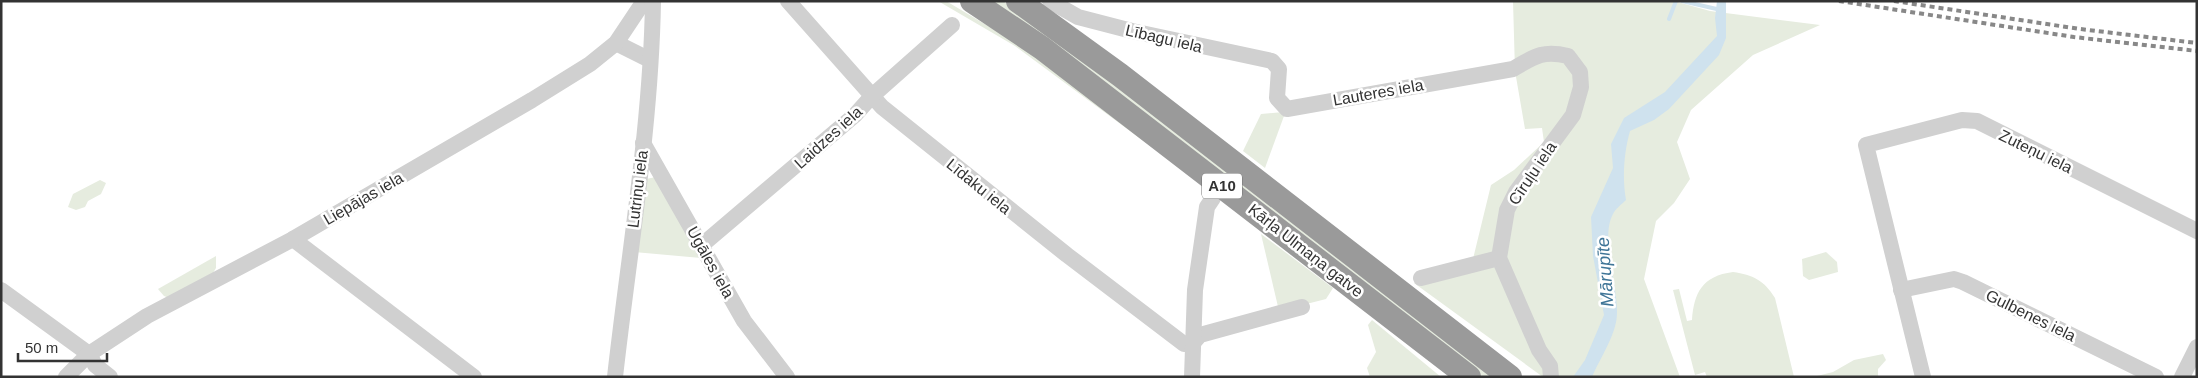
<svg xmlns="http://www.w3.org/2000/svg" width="2198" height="378" viewBox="0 0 2198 378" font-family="Arial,sans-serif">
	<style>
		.green { fill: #e6ecdf }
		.water { fill: #cfe2ee }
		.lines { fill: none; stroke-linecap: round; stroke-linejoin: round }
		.stream { stroke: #cfe2ee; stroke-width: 4 }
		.minor { stroke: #d0d0d0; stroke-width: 16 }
		.highway { stroke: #9a9a9a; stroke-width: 24 }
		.rail { stroke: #888; stroke-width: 4; stroke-dasharray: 5 4; stroke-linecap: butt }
		.labels { text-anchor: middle; stroke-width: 5; stroke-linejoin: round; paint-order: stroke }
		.shield { fill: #fff; stroke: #707070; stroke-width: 1 }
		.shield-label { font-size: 15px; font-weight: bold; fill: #333 }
		.street-label { font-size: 16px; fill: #333; stroke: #fff }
		.water-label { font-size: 18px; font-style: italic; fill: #3f7597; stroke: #fff }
	</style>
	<rect width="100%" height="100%" fill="#fff"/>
	<!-- green -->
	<g class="green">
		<polygon points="938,1 946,1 1022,46 1161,154 1015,46"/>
		<polygon points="988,1 1003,1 1058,40 1496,377 1483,377"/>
		<polygon points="1513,1 1674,1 1710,11 1820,25 1753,55 1691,110 1677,142 1690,179 1674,203 1656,221 1644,279 1680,377 1543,377 1414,283 1473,269 1472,263 1491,185 1514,170 1544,142 1542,128 1525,129 1515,71"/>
		<polygon points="1283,112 1284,116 1265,168 1243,151 1261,114"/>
		<polygon points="656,177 701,258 634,252 646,179"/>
		<polygon points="100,180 106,183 101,194 88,201 85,207 76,210 68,207 73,194"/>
		<polygon points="1261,234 1333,288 1326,299 1279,311"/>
		<polygon points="1826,252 1837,262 1838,272 1809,280 1803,276 1802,259"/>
		<polygon points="216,256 216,268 213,273 169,298 164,296 158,289"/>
		<path d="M 1733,272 C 1753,275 1764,280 1775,298 L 1794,377 L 1707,377 L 1705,372 L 1695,375 L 1673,290 L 1679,289 L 1687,321 L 1692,320 C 1694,293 1702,276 1733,272 Z"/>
		<polygon points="1372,320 1441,377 1370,377 1367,368 1376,352 1368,325"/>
		<polygon points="1883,354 1886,360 1878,369 1878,377 1813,377 1833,372 1854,360"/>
	</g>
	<!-- water -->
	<path class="water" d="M 1717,1 L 1726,1 L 1726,38 L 1719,55 L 1669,109 L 1654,120 L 1630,131 C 1624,152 1622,178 1626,200 C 1622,204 1615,209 1613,214 C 1600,237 1618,287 1617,313 C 1617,334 1600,358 1592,377 L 1573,377 L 1585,360 L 1604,315 L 1593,256 L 1591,217 L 1613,168 L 1611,144 L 1624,118 L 1665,92 L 1717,36 L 1715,18 Z"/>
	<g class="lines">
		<!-- stream -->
		<g class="stream">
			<polyline points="1682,1 1721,10"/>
			<polyline points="1669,19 1676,1"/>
		</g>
		<!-- minor -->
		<g class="minor">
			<polyline points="788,1 882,107 1067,255 1184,344 1193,343"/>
			<path d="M 1050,1 L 1078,17 L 1132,31 L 1272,61 L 1279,69 L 1277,98 L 1287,109 L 1513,69 C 1535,56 1543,50 1568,56 L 1580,72 L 1581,87 L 1573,115 L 1516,192 L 1507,210 L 1499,258 L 1539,350 L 1550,366 L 1551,377"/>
			<polyline points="616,43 650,60"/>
			<polyline points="643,143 744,321 787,377"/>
			<polyline points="293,239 474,377"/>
			<polyline points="702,245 855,115 872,96 952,25"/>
			<polyline points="1421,278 1499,258"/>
			<polyline points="1,290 89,354 95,365 110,377"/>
			<polyline points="1901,290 1954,279 1963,282 2156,377"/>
			<polyline points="1193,343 1200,335 1302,307"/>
			<polyline points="66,377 89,354 147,316 293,239 532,100 590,64 616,43 644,1"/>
			<path d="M 615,377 C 629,252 651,127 653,1"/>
			<polyline points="1192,377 1195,290 1207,207 1213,198"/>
			<polyline points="1923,377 1866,145 1962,120 1977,121 2197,231"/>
			<polyline points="2182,377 2197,347"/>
		</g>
		<!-- highway -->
		<g class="highway">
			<polyline points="972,1 1042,48 1469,377"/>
			<polyline points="1018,1 1120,75 1510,377"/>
		</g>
		<!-- rail -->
		<g class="rail">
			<polyline points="1839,1 2074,37 2197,51"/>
			<polyline points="1894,1 2080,29 2197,43"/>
		</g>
	</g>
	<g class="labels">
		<!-- shield labels -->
		<rect class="shield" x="1202" y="173.5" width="40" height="25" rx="4"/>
		<g class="shield-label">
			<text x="1222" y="191">A10</text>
		</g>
		<!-- street labels -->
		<g class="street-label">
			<text transform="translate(1164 38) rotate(13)" y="6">Lībagu iela</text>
			<text transform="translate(1378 92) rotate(-10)" y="6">Lauteres iela</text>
			<text transform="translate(828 137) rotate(-42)" y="6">Laidzes iela</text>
			<text transform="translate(2036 151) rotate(26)" y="6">Zuteņu iela</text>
			<text transform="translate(1532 173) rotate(-56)" y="6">Cīruļu iela</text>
			<text transform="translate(979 186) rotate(39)" y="6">Līdaku iela</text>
			<text transform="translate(637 189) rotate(-83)" y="6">Lutriņu iela</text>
			<text transform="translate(363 198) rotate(-30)" y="6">Liepājas iela</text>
			<text transform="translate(1306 250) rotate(38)" y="6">Kārļa Ulmaņa gatve</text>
			<text transform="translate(711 262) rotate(61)" y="6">Ugāles iela</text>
			<text transform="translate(2031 315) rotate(26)" y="6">Gulbenes iela</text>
		</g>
		<!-- water labels -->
		<g class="water-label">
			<text transform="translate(1605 272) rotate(-94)" y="6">Mārupīte</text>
		</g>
	</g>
	<!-- border -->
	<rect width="2198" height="378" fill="none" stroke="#333333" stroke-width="5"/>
	<!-- scale -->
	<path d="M18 353v8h89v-8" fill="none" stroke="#333333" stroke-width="2.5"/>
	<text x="25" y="353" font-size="15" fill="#333333" stroke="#ffffff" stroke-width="4" paint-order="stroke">50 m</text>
</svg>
